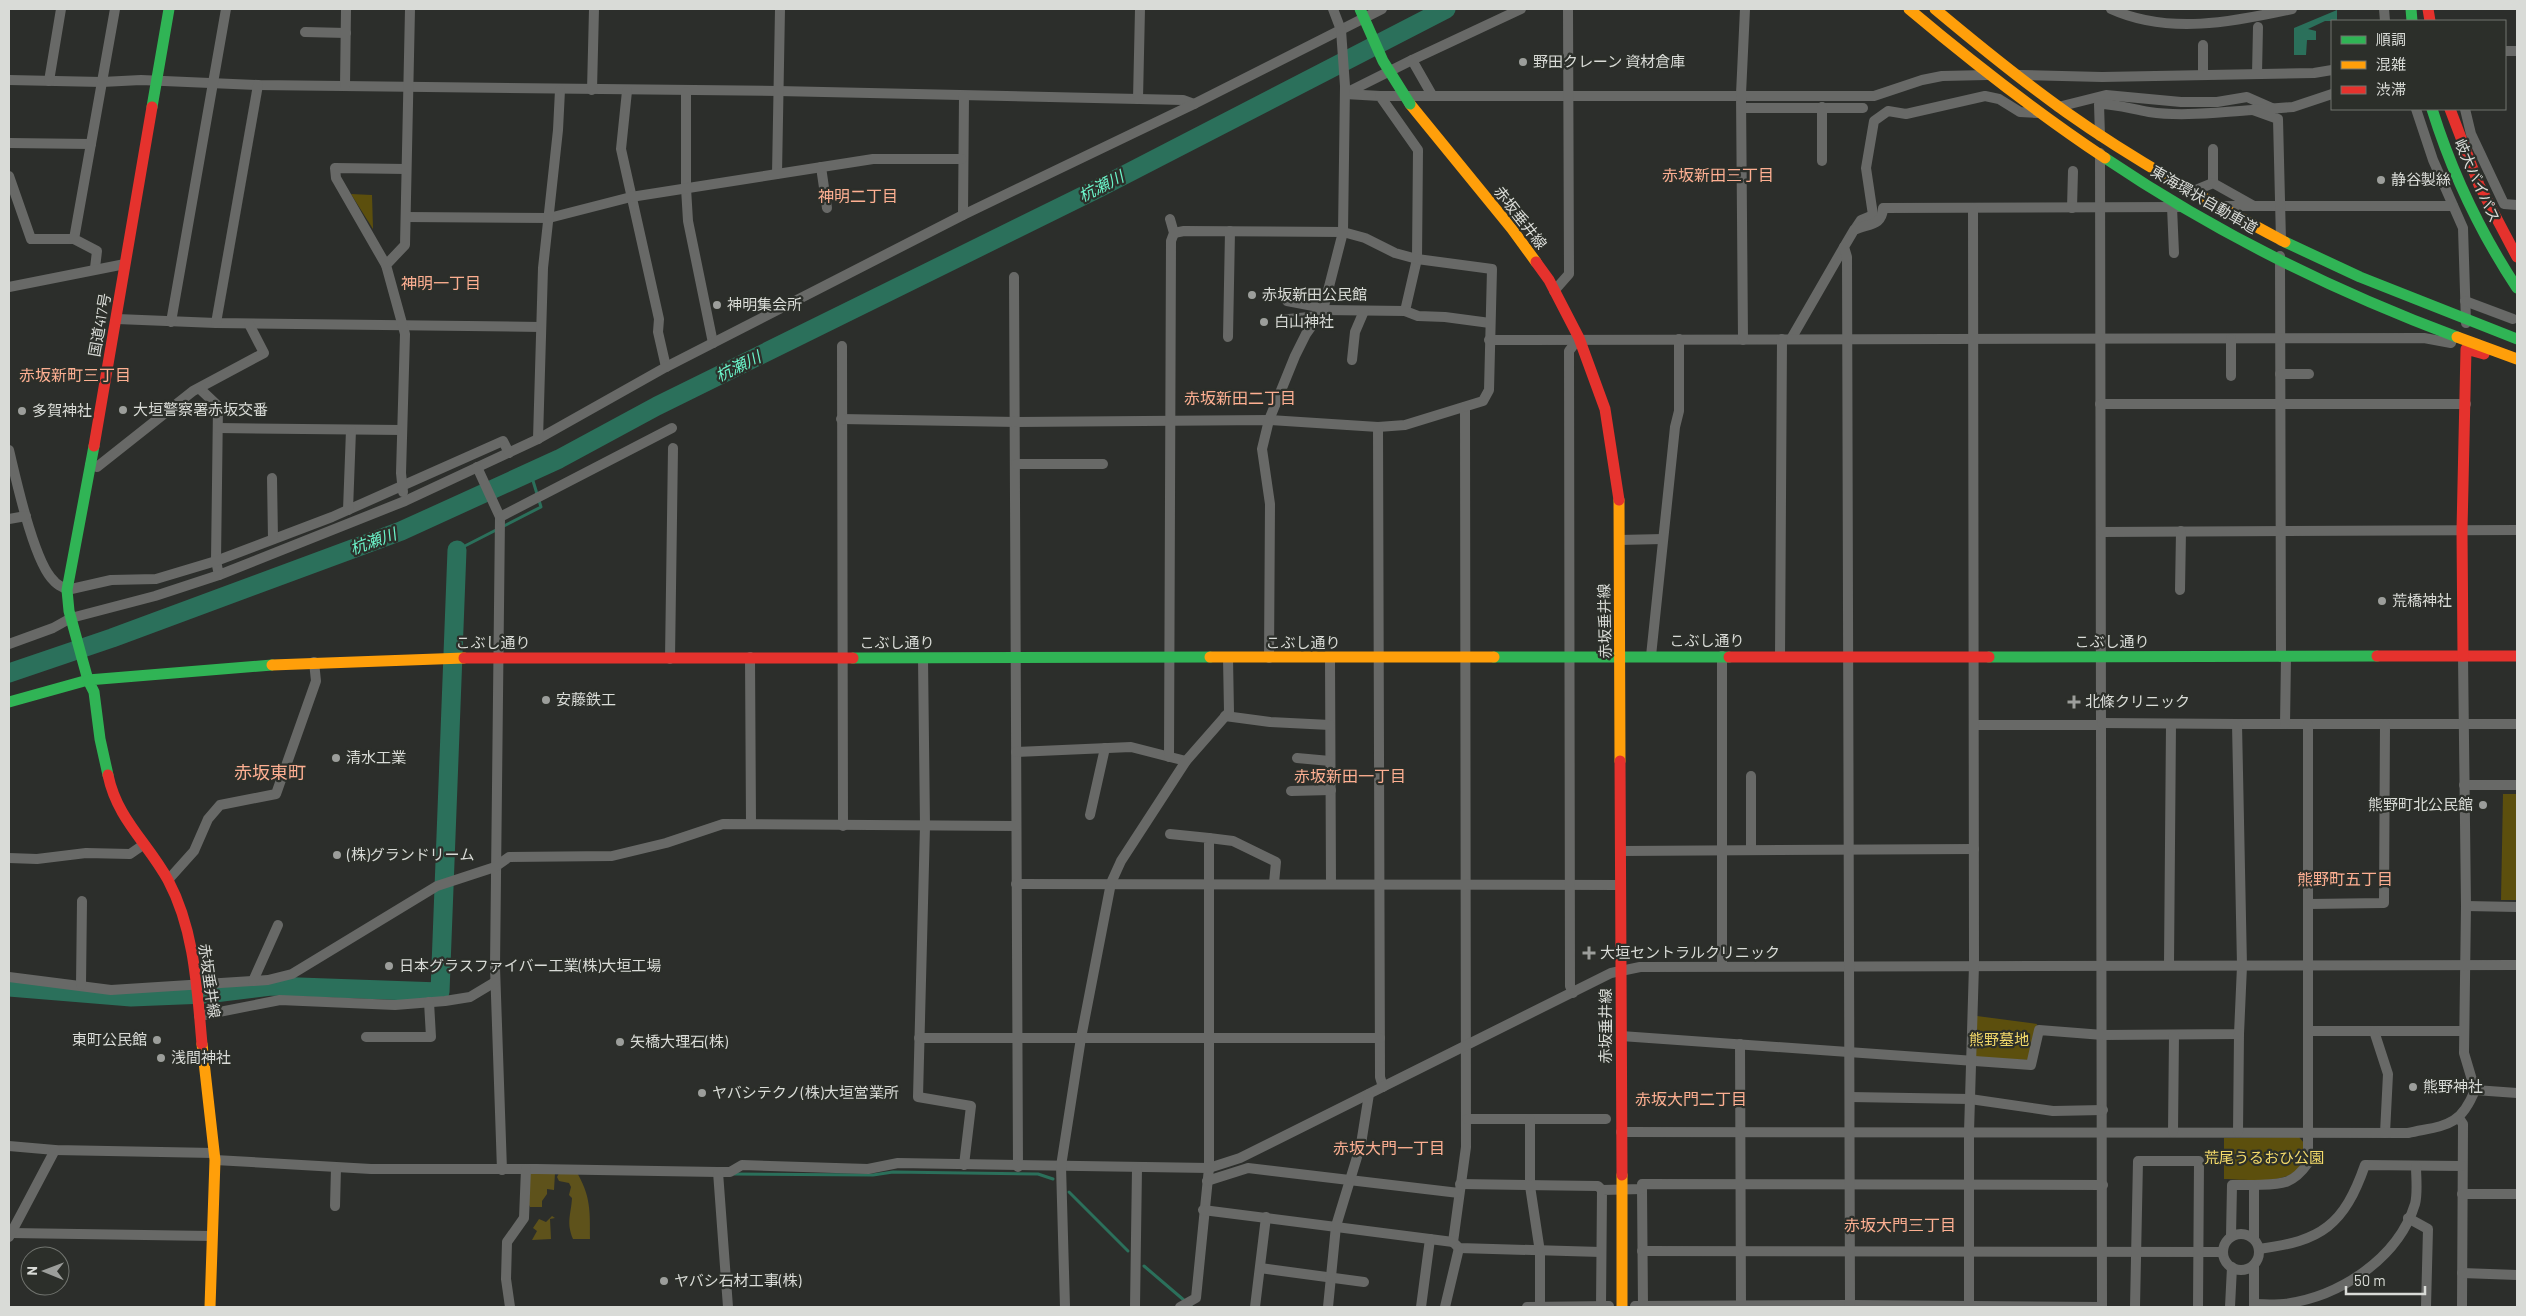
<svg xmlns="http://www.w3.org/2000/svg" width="2526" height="1316" viewBox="0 0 2526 1316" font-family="Barlow,'Noto Sans JP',sans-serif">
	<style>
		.green { fill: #5c4f0d }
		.forest { fill: #5e521b }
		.water { fill: #2b705b }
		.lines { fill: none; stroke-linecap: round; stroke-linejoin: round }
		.stream { stroke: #2b705b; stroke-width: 3 }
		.river { stroke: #2b705b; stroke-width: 19 }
		.street { stroke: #686967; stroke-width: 10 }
		.fast { stroke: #30b455; stroke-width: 11 }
		.slow { stroke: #ff9f0a; stroke-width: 11 }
		.jam { stroke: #e5322d; stroke-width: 11 }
		.fast-bridge { stroke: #30b455; stroke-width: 11 }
		.slow-bridge { stroke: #ff9f0a; stroke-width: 11 }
		.poi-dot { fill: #9c9e9b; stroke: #2c2f2a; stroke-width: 2 }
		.labels { text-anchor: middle; stroke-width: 4.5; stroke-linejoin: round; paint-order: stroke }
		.poi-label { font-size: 15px; fill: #d9dbd7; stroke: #2c2f2a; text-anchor: start }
		.street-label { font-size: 15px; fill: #d9dbd7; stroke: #2c2f2a }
		.park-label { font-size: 15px; fill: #f4da6a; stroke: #2c2f2a }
		.neighbourhood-label { font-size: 16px; fill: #fdaf92; stroke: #2c2f2a }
		.water-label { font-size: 16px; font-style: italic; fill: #6bf4c9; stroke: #2c2f2a }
		.quarter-label { font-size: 18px; fill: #fdaf92; stroke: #2c2f2a }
	</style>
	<rect width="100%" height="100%" fill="#2c2e2b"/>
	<!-- green -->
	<g class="green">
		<polygon points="351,194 372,195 373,229"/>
		<polygon points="2503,794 2517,794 2517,900 2501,900"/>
		<polygon points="1977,1016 2037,1024 2029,1060 1975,1058"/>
		<path d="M 2299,1137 L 2304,1143 C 2304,1148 2305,1155 2303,1159 C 2295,1188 2247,1179 2224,1179 L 2224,1138 Z"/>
	</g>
	<!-- forest -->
	<g class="forest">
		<path d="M 560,1171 L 576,1171 C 591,1196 590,1211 590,1239 L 573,1239 C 566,1222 571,1215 572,1198 L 569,1195 L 571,1187 L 569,1183 L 559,1181 L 557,1177 Z"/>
		<polygon points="528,1173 555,1173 554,1190 547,1189 547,1194 542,1201 542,1207 530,1207 528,1203"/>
		<polygon points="552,1216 555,1218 550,1219 551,1239 532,1240 537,1231 533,1228 539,1219 546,1222"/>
	</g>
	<!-- water -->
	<polygon class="water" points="2337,10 2337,21 2325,21 2308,29 2316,31 2316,40 2307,40 2306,55 2294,55 2294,28"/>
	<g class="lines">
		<!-- stream -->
		<g class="stream">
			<polyline points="457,550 541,507 530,471"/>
			<polyline points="734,1174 873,1175 893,1172 1038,1174 1053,1179"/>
			<polyline points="1069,1192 1128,1251"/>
			<polyline points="1144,1266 1192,1307"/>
		</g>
		<!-- river -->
		<g class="river">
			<polyline points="9,673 112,638 401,531 559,459 657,406 1099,188 1446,9"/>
			<polyline points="9,987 131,997 206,994 271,986 440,992 457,550"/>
		</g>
		<!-- street -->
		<g class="street">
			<path d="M 2111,9 C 2168,35 2233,22 2292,9"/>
			<polyline points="2384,9 2385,21"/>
			<polyline points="305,32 346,33"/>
			<polyline points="2203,45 2203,75"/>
			<polyline points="2505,51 2517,51"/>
			<polyline points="1412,60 1521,9"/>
			<polyline points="2257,74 2258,27"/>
			<polyline points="2019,75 2102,77 2314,73 2332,70"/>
			<polyline points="9,80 102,82 141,80 258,85 778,91 1183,100 1194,104"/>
			<polyline points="49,81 61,9"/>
			<polyline points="345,86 346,9"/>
			<polyline points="592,90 594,9"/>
			<polyline points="627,91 621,149 659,319 658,332 666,367"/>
			<polyline points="686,92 686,188 688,221 713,343"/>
			<polyline points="1346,93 1412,60 1432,95"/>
			<polyline points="1345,94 1380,96 1418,150 1417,259 1405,311 1418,316 1445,317 1490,323"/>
			<polyline points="1380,96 1874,96 1922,80 1942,76 1987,75"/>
			<polyline points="1138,99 1140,9"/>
			<polyline points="2058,107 2106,95 2181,102 2217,102 2247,97 2272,108"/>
			<polyline points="1742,108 1863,108"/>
			<polyline points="2416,109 2433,160 2463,228 2466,323"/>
			<polyline points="2465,109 2471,134 2504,204 2517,205"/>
			<path d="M 2100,136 L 2099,104 C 2117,104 2131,109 2149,112 C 2183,117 2218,112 2253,110"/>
			<polyline points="9,143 91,144"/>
			<polyline points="2213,149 2213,183"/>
			<polyline points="2100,153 2102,1307"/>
			<polyline points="1822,161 1822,107"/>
			<polyline points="821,167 827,208"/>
			<polyline points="777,174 780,9"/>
			<polyline points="9,176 31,239 74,239"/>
			<polyline points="2191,192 2213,183 2254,206"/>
			<polyline points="2224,206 2453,206"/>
			<polyline points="2172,207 2174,253"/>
			<polyline points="2072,208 2073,171"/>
			<polyline points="963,215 964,96"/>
			<polyline points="406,217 549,218 631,197 873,159 962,159"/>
			<polyline points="1855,229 1861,220 1873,215 1866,168 1874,121 1888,111 1906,114 1985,96 1999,99 2020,112 2037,113"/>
			<polyline points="2281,241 2278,119 2253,110 2293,107 2332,94"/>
			<polyline points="2280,256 2281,657"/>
			<polyline points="386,265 336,178 335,168 406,169"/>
			<polyline points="95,268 97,251 74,239 115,9"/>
			<polyline points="1014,277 1018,1167"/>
			<polyline points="9,287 125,264"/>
			<polyline points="1554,291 1569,274 1568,9"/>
			<polyline points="1287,301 1324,308"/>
			<polyline points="2465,301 2513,319"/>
			<polyline points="1323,310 1405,311"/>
			<polyline points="117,319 216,323 541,327"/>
			<polyline points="1279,320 1319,316"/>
			<polyline points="171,322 226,9"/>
			<polyline points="216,323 258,85"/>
			<polyline points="1228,337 1230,231"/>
			<polyline points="1791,339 1844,247"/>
			<polyline points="1489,340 2424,338 2451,343"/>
			<polyline points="1743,340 1741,94 1745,9"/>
			<polyline points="842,346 843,826"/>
			<polyline points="1352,360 1355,332 1364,311"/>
			<polyline points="2280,374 2309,374"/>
			<polyline points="2231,376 2231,339"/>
			<polyline points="200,389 218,406 216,561 219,575 405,501 538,439 666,367 963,215 1194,104 1382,9"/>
			<polyline points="2100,404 2466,404"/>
			<polyline points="1465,407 1466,1147 1453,1242 1459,1248 1601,1252"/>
			<polyline points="841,419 1017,422 1269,420 1378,427 1405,425 1483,401 1489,390 1492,269 1417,259 1395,253 1365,238 1343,232 1184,231 1174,233"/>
			<polyline points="1378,427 1380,1077 1383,1087"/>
			<polyline points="218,428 402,430"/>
			<polyline points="538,439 543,268 558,130 560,90"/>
			<path d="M 9,450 C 16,479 34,563 54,581 C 57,585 63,587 67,590 L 111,580 L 156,579 L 216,561 L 332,517 L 503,441 L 509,453"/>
			<polyline points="1016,464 1103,464"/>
			<polyline points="90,465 97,467 193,391 264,353 249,324"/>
			<polyline points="477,467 500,517 495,967 502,1170"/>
			<polyline points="272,478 273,539"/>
			<polyline points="403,492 401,473 405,334 386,265 405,245 410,9"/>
			<polyline points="348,510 351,430"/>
			<polyline points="500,517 672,428"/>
			<polyline points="9,519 26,516"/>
			<polyline points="2101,532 2517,530"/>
			<polyline points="1619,540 1663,539"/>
			<polyline points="2180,590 2181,531"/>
			<polyline points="9,644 53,628 71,618 155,596 219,575"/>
			<polyline points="1651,656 1675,427 1679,411 1679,339"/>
			<polyline points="750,657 751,823"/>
			<polyline points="1780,657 1782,339"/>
			<polyline points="923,658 925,826 918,1097 971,1106 964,1165"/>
			<polyline points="1269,658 1270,504 1262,449 1269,420 1295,356 1306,334 1323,310 1343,232 1345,86 1341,30 1333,9"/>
			<polyline points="670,659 673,448"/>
			<polyline points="1330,659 1331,883"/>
			<polyline points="1225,716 1270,722 1330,725"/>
			<polyline points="2237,724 2517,724"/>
			<polyline points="2285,724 2286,657"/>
			<polyline points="1974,725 2102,725"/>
			<polyline points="1016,752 1131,747 1186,761"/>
			<polyline points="1169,757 1171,241 1174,233 1170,219"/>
			<polyline points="1297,758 1330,761"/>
			<polyline points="2464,785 2517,785"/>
			<polyline points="1291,791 1331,790"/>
			<polyline points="1090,815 1105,748"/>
			<polyline points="1170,834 1209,838 1209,1168 1196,1298 1180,1307"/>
			<polyline points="1209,838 1233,841 1276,862 1274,883"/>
			<polyline points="1751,849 1751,776"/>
			<polyline points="1621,851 1974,849"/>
			<polyline points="9,858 37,859 86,853 130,854 143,845"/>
			<polyline points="168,880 194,851 208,819 220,805 276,794 316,681 314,662"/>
			<polyline points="1016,884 1621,885"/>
			<polyline points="2309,904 2384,903 2385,724"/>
			<polyline points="2466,906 2517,907"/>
			<polyline points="2169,964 2171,724"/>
			<polyline points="1722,966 1722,656"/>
			<polyline points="9,977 111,990 268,980 292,974 437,886 495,867 509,857 612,856 666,843 723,824 1016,826"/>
			<polyline points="253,981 278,925"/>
			<polyline points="81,985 82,901"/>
			<polyline points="1573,993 1570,986 1569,351 1579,338"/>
			<polyline points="199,1016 280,1000 395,1005 445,1001 470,997 495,982"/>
			<polyline points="2309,1031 2464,1031"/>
			<polyline points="2374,1031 2388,1074 2385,1133"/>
			<polyline points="1621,1036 2031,1065 2039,1030 2103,1035 2239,1034 2242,966 2237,724 2102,723"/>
			<polyline points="366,1037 431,1037 429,1002"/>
			<polyline points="919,1038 1380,1038"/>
			<polyline points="1740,1044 1741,1307"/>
			<polyline points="2475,1090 2517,1093"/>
			<polyline points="1850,1097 1970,1099 2053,1111 2103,1110"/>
			<polyline points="2459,1118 2463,1124 2462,1307"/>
			<polyline points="1467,1119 1606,1119"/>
			<polyline points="1530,1119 1530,1186 1540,1252 1540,1307"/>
			<path d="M 1621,1132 L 2408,1133 C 2444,1125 2460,1128 2475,1090 L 2464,1053 L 2466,906 L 2463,656"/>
			<polyline points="2173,1132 2174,1035"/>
			<polyline points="2238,1132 2239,1034"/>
			<polyline points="9,1146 55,1150 214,1153"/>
			<polyline points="215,1160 371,1169 537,1169 718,1172 730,1172 742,1165 868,1169 898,1163 1209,1168 1240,1158 1611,973 1640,967 2517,965"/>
			<polyline points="718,1172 728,1307"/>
			<polyline points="1207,1181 1248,1168 1459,1193"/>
			<polyline points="1460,1184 1598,1186 1602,1190"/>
			<path d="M 2254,1185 C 2280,1184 2292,1186 2308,1163 L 2308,724"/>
			<polyline points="1642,1189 1643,1307"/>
			<polyline points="2462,1194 2517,1194"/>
			<polyline points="335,1206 336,1168"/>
			<polyline points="1203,1210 1453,1242"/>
			<polyline points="2408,1218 2428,1229 2426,1307"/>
			<polyline points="11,1233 212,1236"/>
			<circle cx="2241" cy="1252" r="18"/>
			<polyline points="2231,1236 2232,1185 2254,1185 2254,1238"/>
			<polyline points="9,1237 55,1150"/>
			<path d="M 2259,1249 C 2322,1241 2344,1225 2365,1165 L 2462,1166"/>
			<polyline points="1642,1251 2223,1252"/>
			<polyline points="2254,1265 2254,1307"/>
			<polyline points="1260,1268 1364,1282"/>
			<polyline points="2462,1273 2517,1275"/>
			<path d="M 2254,1304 C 2264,1304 2275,1305 2284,1304 C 2339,1297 2398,1259 2415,1204 C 2418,1193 2416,1177 2416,1166"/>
			<polyline points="1635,1306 1850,1305 2102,1307"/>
			<polyline points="510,1307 506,1279 507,1242 524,1218 526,1169"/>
			<polyline points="1065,1307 1061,1166 1081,1038 1111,883 1121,861 1186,761 1229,712 1228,658"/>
			<polyline points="1135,1307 1137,1168"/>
			<polyline points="1255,1307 1266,1217"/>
			<polyline points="1328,1307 1336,1226 1361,1144 1369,1094"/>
			<polyline points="1421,1307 1430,1239"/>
			<polyline points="1445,1307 1459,1248"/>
			<polyline points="1527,1307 1609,1306"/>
			<polyline points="1601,1307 1602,1190 1642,1189 1642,1184 2103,1185"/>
			<path d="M 1850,1307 L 1847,257 L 1844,247 L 1854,230 C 1868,223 1882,227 1883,208 L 2179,207"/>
			<polyline points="1969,1307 1969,1132 1974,965 1973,208"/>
			<polyline points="2135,1307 2138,1161 2199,1161 2198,1307"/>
			<polyline points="2230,1307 2232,1267"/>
		</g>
		<!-- fast -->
		<g class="fast">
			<polyline points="2411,9 2412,21"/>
			<polyline points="152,107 169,9"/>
			<path d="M 2432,109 C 2452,173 2480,232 2517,288"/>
			<polyline points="1494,657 1729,657"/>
			<polyline points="1989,657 2377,656"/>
			<polyline points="853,658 1210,657"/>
			<polyline points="9,702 88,680 69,611 67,590 94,446"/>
			<polyline points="108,775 100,739 94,692 88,680 272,665"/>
		</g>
		<!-- slow -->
		<g class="slow">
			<polyline points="1410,104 1512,229 1536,262"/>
			<polyline points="1619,500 1620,761"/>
			<polyline points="1210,657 1494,657"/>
			<polyline points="272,665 464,658"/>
			<polyline points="202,1044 215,1160 210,1307"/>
			<polyline points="1622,1175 1622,1307"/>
		</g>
		<!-- jam -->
		<g class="jam">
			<polyline points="2428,9 2430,21"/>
			<polyline points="2450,109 2479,185 2517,257"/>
			<polyline points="1536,262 1549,280 1579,338 1605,409 1619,500"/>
			<polyline points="94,446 152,107"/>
			<polyline points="2377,656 2517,656"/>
			<polyline points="2463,656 2462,530 2466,349 2484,354"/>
			<polyline points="1729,657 1989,657"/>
			<polyline points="464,658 853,658"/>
			<polyline points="1620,761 1622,1175"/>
			<path d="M 108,775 C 117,819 148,843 168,880 C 195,931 197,989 202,1044"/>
		</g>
		<!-- fast-bridge -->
		<g class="fast-bridge">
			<polyline points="1360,9 1383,61 1410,104"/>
			<path d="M 2105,158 C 2213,231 2334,291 2457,337"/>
			<polyline points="2285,242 2360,277 2517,339"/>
		</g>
		<!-- slow-bridge -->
		<g class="slow-bridge">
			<path d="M 1909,9 C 1972,62 2036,112 2105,158"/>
			<path d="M 1935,9 C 1978,45 2021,80 2066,112 C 2135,161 2210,202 2285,242"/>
			<polyline points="2457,337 2517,359"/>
		</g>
	</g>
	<!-- markers -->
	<g class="poi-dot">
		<circle cx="1523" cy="62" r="5"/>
		<circle cx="2381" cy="180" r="5"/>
		<circle cx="1252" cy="295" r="5"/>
		<circle cx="717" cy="305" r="5"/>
		<circle cx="1264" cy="322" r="5"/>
		<circle cx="123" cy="410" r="5"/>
		<circle cx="22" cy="411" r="5"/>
		<circle cx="2382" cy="601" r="5"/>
		<circle cx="546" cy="700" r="5"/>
		<path d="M2071.5 694.5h5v5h5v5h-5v5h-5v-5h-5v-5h5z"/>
		<circle cx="336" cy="758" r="5"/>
		<circle cx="2483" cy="805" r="5"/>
		<circle cx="337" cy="855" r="5"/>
		<path d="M1586.5 945.5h5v5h5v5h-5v5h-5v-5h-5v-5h5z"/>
		<circle cx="389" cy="966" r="5"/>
		<circle cx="157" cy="1040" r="5"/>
		<circle cx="620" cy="1042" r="5"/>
		<circle cx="161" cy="1058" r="5"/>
		<circle cx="2413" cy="1087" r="5"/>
		<circle cx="702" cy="1093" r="5"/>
		<circle cx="664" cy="1281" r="5"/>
	</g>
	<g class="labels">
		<!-- poi labels -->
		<g class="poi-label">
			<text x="1533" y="67">野田クレーン 資材倉庫</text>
			<text x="2391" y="185">静谷製絲</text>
			<text x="1262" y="300">赤坂新田公民館</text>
			<text x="727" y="310">神明集会所</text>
			<text x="1274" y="327">白山神社</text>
			<text x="133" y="415">大垣警察署赤坂交番</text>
			<text x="32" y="416">多賀神社</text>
			<text x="2392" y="606">荒橋神社</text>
			<text x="556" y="705">安藤鉄工</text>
			<text x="2085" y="707">北條クリニック</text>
			<text x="346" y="763">清水工業</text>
			<text x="2473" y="810" text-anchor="end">熊野町北公民館</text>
			<text x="347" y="860">(株)グランドリーム</text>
			<text x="1600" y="958">大垣セントラルクリニック</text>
			<text x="399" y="971">日本グラスファイバー工業(株)大垣工場</text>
			<text x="147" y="1045" text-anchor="end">東町公民館</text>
			<text x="630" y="1047">矢橋大理石(株)</text>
			<text x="171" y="1063">浅間神社</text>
			<text x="2423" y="1092">熊野神社</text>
			<text x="712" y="1098">ヤバシテクノ(株)大垣営業所</text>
			<text x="674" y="1286">ヤバシ石材工事(株)</text>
		</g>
		<!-- street labels -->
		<g class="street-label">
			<text transform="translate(2477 181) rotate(66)" y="5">岐大バイパス</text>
			<text transform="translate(2204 200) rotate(30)" y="5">東海環状自動車道</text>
			<text transform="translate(1520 218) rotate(52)" y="5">赤坂垂井線</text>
			<text transform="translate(100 325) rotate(-80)" y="5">国道417号</text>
			<text transform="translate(1605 621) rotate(-91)" y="5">赤坂垂井線</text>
			<text x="1707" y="646">こぶし通り</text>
			<text x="2112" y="647">こぶし通り</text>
			<text x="493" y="648">こぶし通り</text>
			<text x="897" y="648">こぶし通り</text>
			<text x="1303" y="648">こぶし通り</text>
			<text transform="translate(209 981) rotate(82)" y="5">赤坂垂井線</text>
			<text transform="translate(1606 1026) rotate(-90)" y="5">赤坂垂井線</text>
		</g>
		<!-- park labels -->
		<g class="park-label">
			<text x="1999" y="1045">熊野墓地</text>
			<text x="2264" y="1163">荒尾うるおひ公園</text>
		</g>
		<!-- neighbourhood labels -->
		<g class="neighbourhood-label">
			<text x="1718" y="181">赤坂新田三丁目</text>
			<text x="858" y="202">神明二丁目</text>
			<text x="441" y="289">神明一丁目</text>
			<text x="75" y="381">赤坂新町三丁目</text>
			<text x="1240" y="404">赤坂新田二丁目</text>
			<text x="1350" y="782">赤坂新田一丁目</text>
			<text x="2345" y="885">熊野町五丁目</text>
			<text x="1691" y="1105">赤坂大門二丁目</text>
			<text x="1389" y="1154">赤坂大門一丁目</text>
			<text x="1900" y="1231">赤坂大門三丁目</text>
		</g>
		<!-- water labels -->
		<g class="water-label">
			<text transform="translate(1101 186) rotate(-27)" y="6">杭瀬川</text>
			<text transform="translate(738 366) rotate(-26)" y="6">杭瀬川</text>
			<text transform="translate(373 541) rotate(-20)" y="6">杭瀬川</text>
		</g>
		<!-- quarter labels -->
		<g class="quarter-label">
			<text x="270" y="779">赤坂東町</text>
		</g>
	</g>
	<!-- border -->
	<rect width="2526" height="1316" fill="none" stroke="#d9dbd7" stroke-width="20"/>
	<!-- legend -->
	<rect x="2331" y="20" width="175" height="90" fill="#2c2f2a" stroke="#71746f"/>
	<rect x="2341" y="36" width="25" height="8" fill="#30b455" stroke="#71746f"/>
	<text x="2376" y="45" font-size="15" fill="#d9dbd7">順調</text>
	<rect x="2341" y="61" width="25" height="8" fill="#ff9f0a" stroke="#71746f"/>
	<text x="2376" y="70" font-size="15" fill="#d9dbd7">混雑</text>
	<rect x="2341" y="86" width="25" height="8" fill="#e5322d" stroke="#71746f"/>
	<text x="2376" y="95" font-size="15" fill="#d9dbd7">渋滞</text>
	<!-- north arrow -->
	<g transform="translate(45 1271) rotate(271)"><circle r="24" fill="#2c2f2a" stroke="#71746f"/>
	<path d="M0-4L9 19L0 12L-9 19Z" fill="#9c9e9b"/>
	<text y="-8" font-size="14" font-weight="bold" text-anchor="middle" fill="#d9dbd7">N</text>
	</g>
	<!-- scale -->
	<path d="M2346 1286v8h79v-8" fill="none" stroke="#d9dbd7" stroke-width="2.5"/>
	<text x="2354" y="1286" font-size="15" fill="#d9dbd7" stroke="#2c2f2a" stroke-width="4" paint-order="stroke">50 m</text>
</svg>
